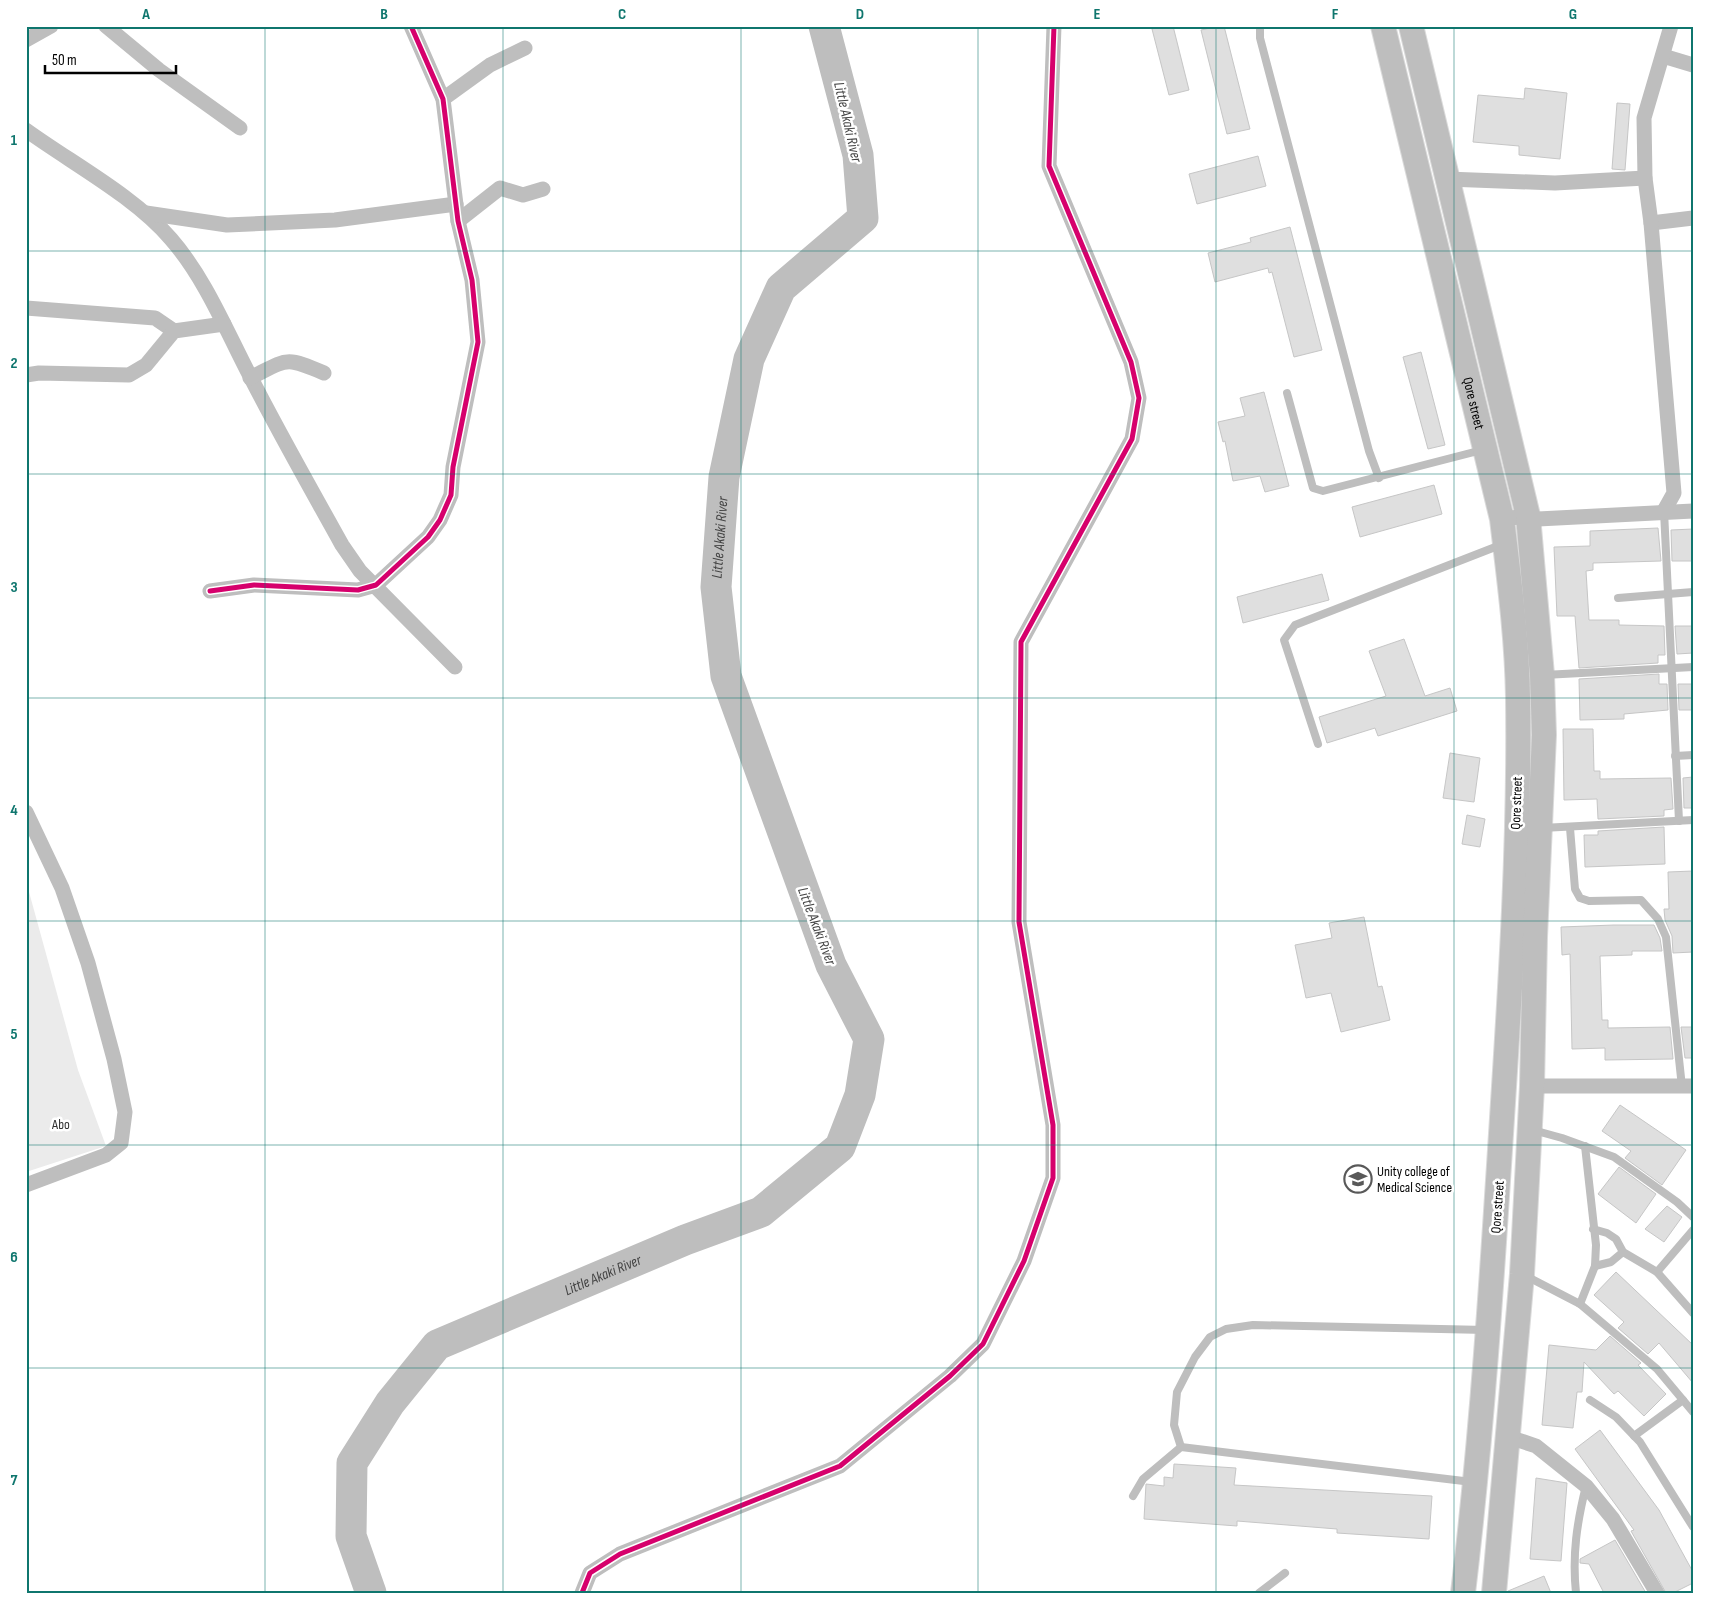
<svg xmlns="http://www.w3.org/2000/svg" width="1719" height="1619" viewBox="0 0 1719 1619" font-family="'Sofia Sans Condensed',sans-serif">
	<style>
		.green { fill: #ebebeb }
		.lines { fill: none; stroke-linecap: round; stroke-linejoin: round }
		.river { stroke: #bebebe; stroke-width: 31 }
		.building { fill: #dfdfdf; stroke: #c6c6c6 }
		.primary-casing { stroke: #dbdbdb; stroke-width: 26 }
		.lane { stroke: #bebebe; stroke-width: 8 }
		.street { stroke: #bebebe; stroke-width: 15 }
		.primary { stroke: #bebebe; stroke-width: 24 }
		.cycleway-casing { stroke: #fff; stroke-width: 8 }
		.cycleway { stroke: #d6006c; stroke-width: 5 }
		.grid { fill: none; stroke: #0f766e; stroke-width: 1; stroke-opacity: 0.55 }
		.labels { text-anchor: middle; stroke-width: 5; stroke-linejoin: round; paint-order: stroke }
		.street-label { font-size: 14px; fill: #000; stroke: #fff }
		.park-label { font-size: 14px; fill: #323232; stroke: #fff }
		.poi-label { font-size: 14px; fill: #000; stroke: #fff; text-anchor: start }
		.water-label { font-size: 15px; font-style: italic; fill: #434343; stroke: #fff }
		.neatline { fill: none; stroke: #0f766e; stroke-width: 2 }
		.grid-label { font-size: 16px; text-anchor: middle; font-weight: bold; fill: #0f766e }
	</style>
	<rect width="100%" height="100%" fill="#fff"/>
	<!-- green -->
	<polygon class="green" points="26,881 78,1070 106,1146 26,1172"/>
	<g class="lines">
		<!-- river -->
		<path class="river" id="s1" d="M 371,1593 L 351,1536 L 352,1463 L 390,1403 L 437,1345 L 685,1240 L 761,1212 L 840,1147 L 860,1095 L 869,1039 L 831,965 L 726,676 L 716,587 L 724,477 L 749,359 L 781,288 L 863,218 L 858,155 L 824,26"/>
	</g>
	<!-- building -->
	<g class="building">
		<polygon points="1162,26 1173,26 1189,90 1169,95 1152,29"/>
		<polygon points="1219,26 1224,26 1250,129 1227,134 1201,30"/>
		<polygon points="1525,88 1567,93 1560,159 1519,155 1519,146 1473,142 1478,95 1524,99"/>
		<polygon points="1617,103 1630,104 1625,170 1612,169"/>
		<polygon points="1258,156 1266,186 1197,204 1189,174"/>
		<polygon points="1290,227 1322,350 1294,357 1272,272 1269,273 1268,268 1215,282 1208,253 1251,242 1250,238"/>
		<polygon points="1421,352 1445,445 1428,449 1403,357"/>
		<polygon points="1264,392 1289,486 1265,492 1260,476 1233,481 1225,441 1223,442 1218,422 1245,416 1240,398"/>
		<polygon points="1434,485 1442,514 1360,537 1352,507"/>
		<polygon points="1658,528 1661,561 1593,563 1593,570 1586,571 1589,620 1619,620 1619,625 1664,626 1665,655 1658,655 1658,663 1579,668 1575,616 1557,616 1554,547 1590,546 1590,531"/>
		<polygon points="1693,529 1693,561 1672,561 1671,530"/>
		<polygon points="1322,574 1329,600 1243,623 1237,597"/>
		<polygon points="1675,626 1693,626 1693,653 1677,654"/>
		<polygon points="1404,639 1425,696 1450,688 1457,711 1378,736 1375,728 1327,743 1319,717 1386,696 1369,651"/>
		<polygon points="1659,674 1659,684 1667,684 1668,710 1624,714 1624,719 1580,720 1579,679"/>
		<polygon points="1678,684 1693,684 1693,710 1679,710"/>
		<polygon points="1563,729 1593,729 1594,771 1600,771 1600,779 1671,778 1673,809 1664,810 1664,816 1598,819 1597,799 1564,800"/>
		<polygon points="1450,753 1480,758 1474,802 1443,798"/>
		<polygon points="1693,777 1693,808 1684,808 1683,778"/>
		<polygon points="1467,815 1485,819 1480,847 1462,844"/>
		<polygon points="1664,827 1665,864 1585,867 1584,835 1598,835 1598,831"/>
		<polygon points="1693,871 1693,952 1673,953 1672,936 1665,920 1664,909 1669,909 1668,872"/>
		<polygon points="1364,917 1378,987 1382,986 1390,1020 1341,1032 1331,993 1306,998 1295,945 1332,938 1329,923"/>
		<polygon points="1614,925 1654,925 1660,938 1662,951 1632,951 1632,955 1600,956 1602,1020 1608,1020 1608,1028 1670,1027 1673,1059 1605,1060 1605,1048 1572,1049 1570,954 1562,955 1561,927"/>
		<polygon points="1681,1027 1693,1027 1693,1058 1685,1058"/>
		<polygon points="1620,1105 1686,1150 1662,1185 1625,1158 1631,1151 1602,1131"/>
		<polygon points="1619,1167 1656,1194 1636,1223 1598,1194"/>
		<polygon points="1667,1206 1682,1217 1664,1242 1645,1229"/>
		<polygon points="1616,1272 1693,1345 1693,1383 1659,1343 1648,1354 1618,1328 1624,1322 1594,1295"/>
		<polygon points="1610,1336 1641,1363 1638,1365 1666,1394 1644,1416 1618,1391 1614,1394 1584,1362 1582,1392 1577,1392 1573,1428 1542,1425 1549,1345 1596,1350"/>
		<polygon points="1600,1430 1659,1510 1693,1572 1693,1583 1673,1593 1666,1593 1631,1531 1634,1530 1575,1449"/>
		<polygon points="1174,1464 1236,1468 1234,1485 1432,1496 1429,1539 1337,1533 1337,1529 1237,1521 1237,1526 1144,1519 1146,1484 1164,1486 1164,1477 1173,1478"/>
		<polygon points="1536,1478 1567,1483 1561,1561 1530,1559"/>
		<polygon points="1615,1540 1646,1593 1604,1593 1589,1564 1580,1563 1580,1559"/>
		<polygon points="1544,1576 1551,1593 1508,1593 1508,1591"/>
	</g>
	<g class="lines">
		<!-- primary casing -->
		<g class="primary-casing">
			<g id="primary">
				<path id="s2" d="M 1383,26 L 1502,519 C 1509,578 1517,637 1518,697 C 1520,836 1511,979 1502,1118 C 1492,1277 1482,1435 1463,1593"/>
				<polyline points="1411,26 1528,516 1542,675 1544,735 1535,937 1532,1086 1522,1274 1494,1593"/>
			</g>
		</g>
		<!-- lane -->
		<g class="lane">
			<polyline points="1260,26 1260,38 1369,451 1379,478"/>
			<polyline points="1287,393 1313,488 1323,491 1482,450"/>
			<polyline points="1664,511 1679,821"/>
			<polyline points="1618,598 1693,592"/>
			<polyline points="1544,675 1693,667"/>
			<polyline points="1318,744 1284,640 1295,625 1503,544"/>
			<polyline points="1675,756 1693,755"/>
			<polyline points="1542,828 1693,820"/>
			<polyline points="1570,828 1575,889 1580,898 1589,901 1641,900 1658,919 1666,937 1682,1087"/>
			<polyline points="1533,1130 1562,1138 1614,1157 1677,1202 1693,1217"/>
			<polyline points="1593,1229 1607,1233 1616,1239 1623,1252 1657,1272 1693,1313"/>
			<polyline points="1595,1266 1611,1262 1623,1252"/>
			<polyline points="1657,1272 1693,1230"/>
			<polyline points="1526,1276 1580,1304 1657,1369 1693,1412"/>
			<polyline points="1580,1304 1595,1266 1596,1245 1585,1146"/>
			<polyline points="1590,1400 1616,1417 1640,1442 1693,1527"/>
			<polyline points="1634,1436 1683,1400"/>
			<polyline points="1181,1447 1174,1425 1177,1392 1195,1357 1210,1337 1226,1329 1253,1325 1486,1330"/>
			<polyline points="1133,1496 1143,1479 1181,1447 1472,1482"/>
			<polyline points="1259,1593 1285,1573"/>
			<path d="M 1576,1593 C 1572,1555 1577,1522 1586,1486"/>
		</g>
		<!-- street -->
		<g class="street">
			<polyline points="106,26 159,70 240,128"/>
			<polyline points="26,40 51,26"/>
			<polyline points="1663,56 1693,65"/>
			<polyline points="443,99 490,65 525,48"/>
			<path d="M 26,130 C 73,164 134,196 171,239 C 205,278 226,330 250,376 C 279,433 311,489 342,545 L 360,571 L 455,667"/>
			<polyline points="1447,179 1555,183 1645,178"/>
			<polyline points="146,213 227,225 335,220 456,204"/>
			<polyline points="458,221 500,188 523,195 543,189"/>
			<polyline points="1651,223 1693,218"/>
			<polyline points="26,308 155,318 174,331"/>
			<polyline points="26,375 39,373 129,375 146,365 174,331 224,324"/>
			<path d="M 250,378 C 288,359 284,356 324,373"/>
			<polyline points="1664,511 1674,493 1651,223 1645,178 1644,118 1671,26"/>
			<polyline points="1502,519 1528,516 1538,519 1693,511"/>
			<polyline points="210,591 254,585 358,590 376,585 428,537 440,520 451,495 453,467 478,342 472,280 458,221 443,99 411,26"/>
			<polyline points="26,812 62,888 88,963 114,1059 125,1112 121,1143 106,1155 26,1185"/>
			<polyline points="1532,1086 1693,1086"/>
			<polyline points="1509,1437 1536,1446 1586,1486 1613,1519 1657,1593"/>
			<polyline points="582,1593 590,1573 620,1554 840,1466 950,1376 983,1344 1024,1261 1053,1178 1053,1125 1019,922 1021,642 1132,439 1139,398 1131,362 1049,166 1054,26"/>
		</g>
		<!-- primary -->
		<use href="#primary" class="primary"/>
		<!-- cycleway casing -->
		<g class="cycleway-casing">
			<g id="cycleway">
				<polyline points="210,591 254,585 358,590 376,585 428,537 440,520 451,495 453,467 478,342 472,280 458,221 443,99 411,26"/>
				<polyline points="582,1593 590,1573 620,1554 840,1466 950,1376 983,1344 1024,1261 1053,1178 1053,1125 1019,922 1021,642 1132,439 1139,398 1131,362 1049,166 1054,26"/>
			</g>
		</g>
		<!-- cycleway -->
		<use href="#cycleway" class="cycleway"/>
	</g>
	<!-- grid -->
	<path class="grid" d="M 265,26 L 265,1593M 503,26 L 503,1593M 741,26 L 741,1593M 978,26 L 978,1593M 1216,26 L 1216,1593M 1454,26 L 1454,1593M 26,251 L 1693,251M 26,474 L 1693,474M 26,698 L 1693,698M 26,921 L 1693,921M 26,1145 L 1693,1145M 26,1368 L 1693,1368"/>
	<!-- icons -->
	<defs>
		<g id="university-ring" transform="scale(1.4375)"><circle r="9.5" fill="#fff" stroke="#595959" stroke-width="1.5"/><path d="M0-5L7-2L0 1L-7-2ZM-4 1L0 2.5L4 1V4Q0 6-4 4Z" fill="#595959"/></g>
	</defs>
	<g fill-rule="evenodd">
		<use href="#university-ring" x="1358" y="1179"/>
	</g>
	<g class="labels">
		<!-- street labels -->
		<g class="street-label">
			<text dy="5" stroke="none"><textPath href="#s2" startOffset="388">Qore street</textPath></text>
			<text transform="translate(1516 803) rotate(-88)" y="5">Qore street</text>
			<text transform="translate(1497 1207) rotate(-86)" y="5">Qore street</text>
		</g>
		<!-- park labels -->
		<g class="park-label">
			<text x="61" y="1129">Abo</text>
		</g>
		<!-- poi labels -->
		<g class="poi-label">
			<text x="1377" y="1176">Unity college of<tspan x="1377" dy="16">Medical Science</tspan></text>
		</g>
		<!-- water labels -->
		<g class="water-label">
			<text transform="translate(848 122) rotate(77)" y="5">Little Akaki River</text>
			<text dy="5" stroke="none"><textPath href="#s1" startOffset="1374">Little Akaki River</textPath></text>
			<text transform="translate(817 926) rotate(69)" y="5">Little Akaki River</text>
			<text dy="5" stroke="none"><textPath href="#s1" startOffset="459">Little Akaki River</textPath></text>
		</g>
	</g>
	<!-- border -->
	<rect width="1719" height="1619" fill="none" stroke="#ffffff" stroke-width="55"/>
	<!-- scale -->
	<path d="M45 65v8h131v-8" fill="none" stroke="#000000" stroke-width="2.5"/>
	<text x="52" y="65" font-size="15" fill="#000000" stroke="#ffffff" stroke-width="4" paint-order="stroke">50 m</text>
	<rect x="28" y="28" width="1664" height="1564" class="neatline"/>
	<g class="grid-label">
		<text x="146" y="19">A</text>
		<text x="384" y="19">B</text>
		<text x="622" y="19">C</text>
		<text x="860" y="19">D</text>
		<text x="1097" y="19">E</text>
		<text x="1335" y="19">F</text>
		<text x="1573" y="19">G</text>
		<text x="14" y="145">1</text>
		<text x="14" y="368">2</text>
		<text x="14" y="592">3</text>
		<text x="14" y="815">4</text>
		<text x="14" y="1039">5</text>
		<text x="14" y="1262">6</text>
		<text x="14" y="1485">7</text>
	</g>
</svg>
